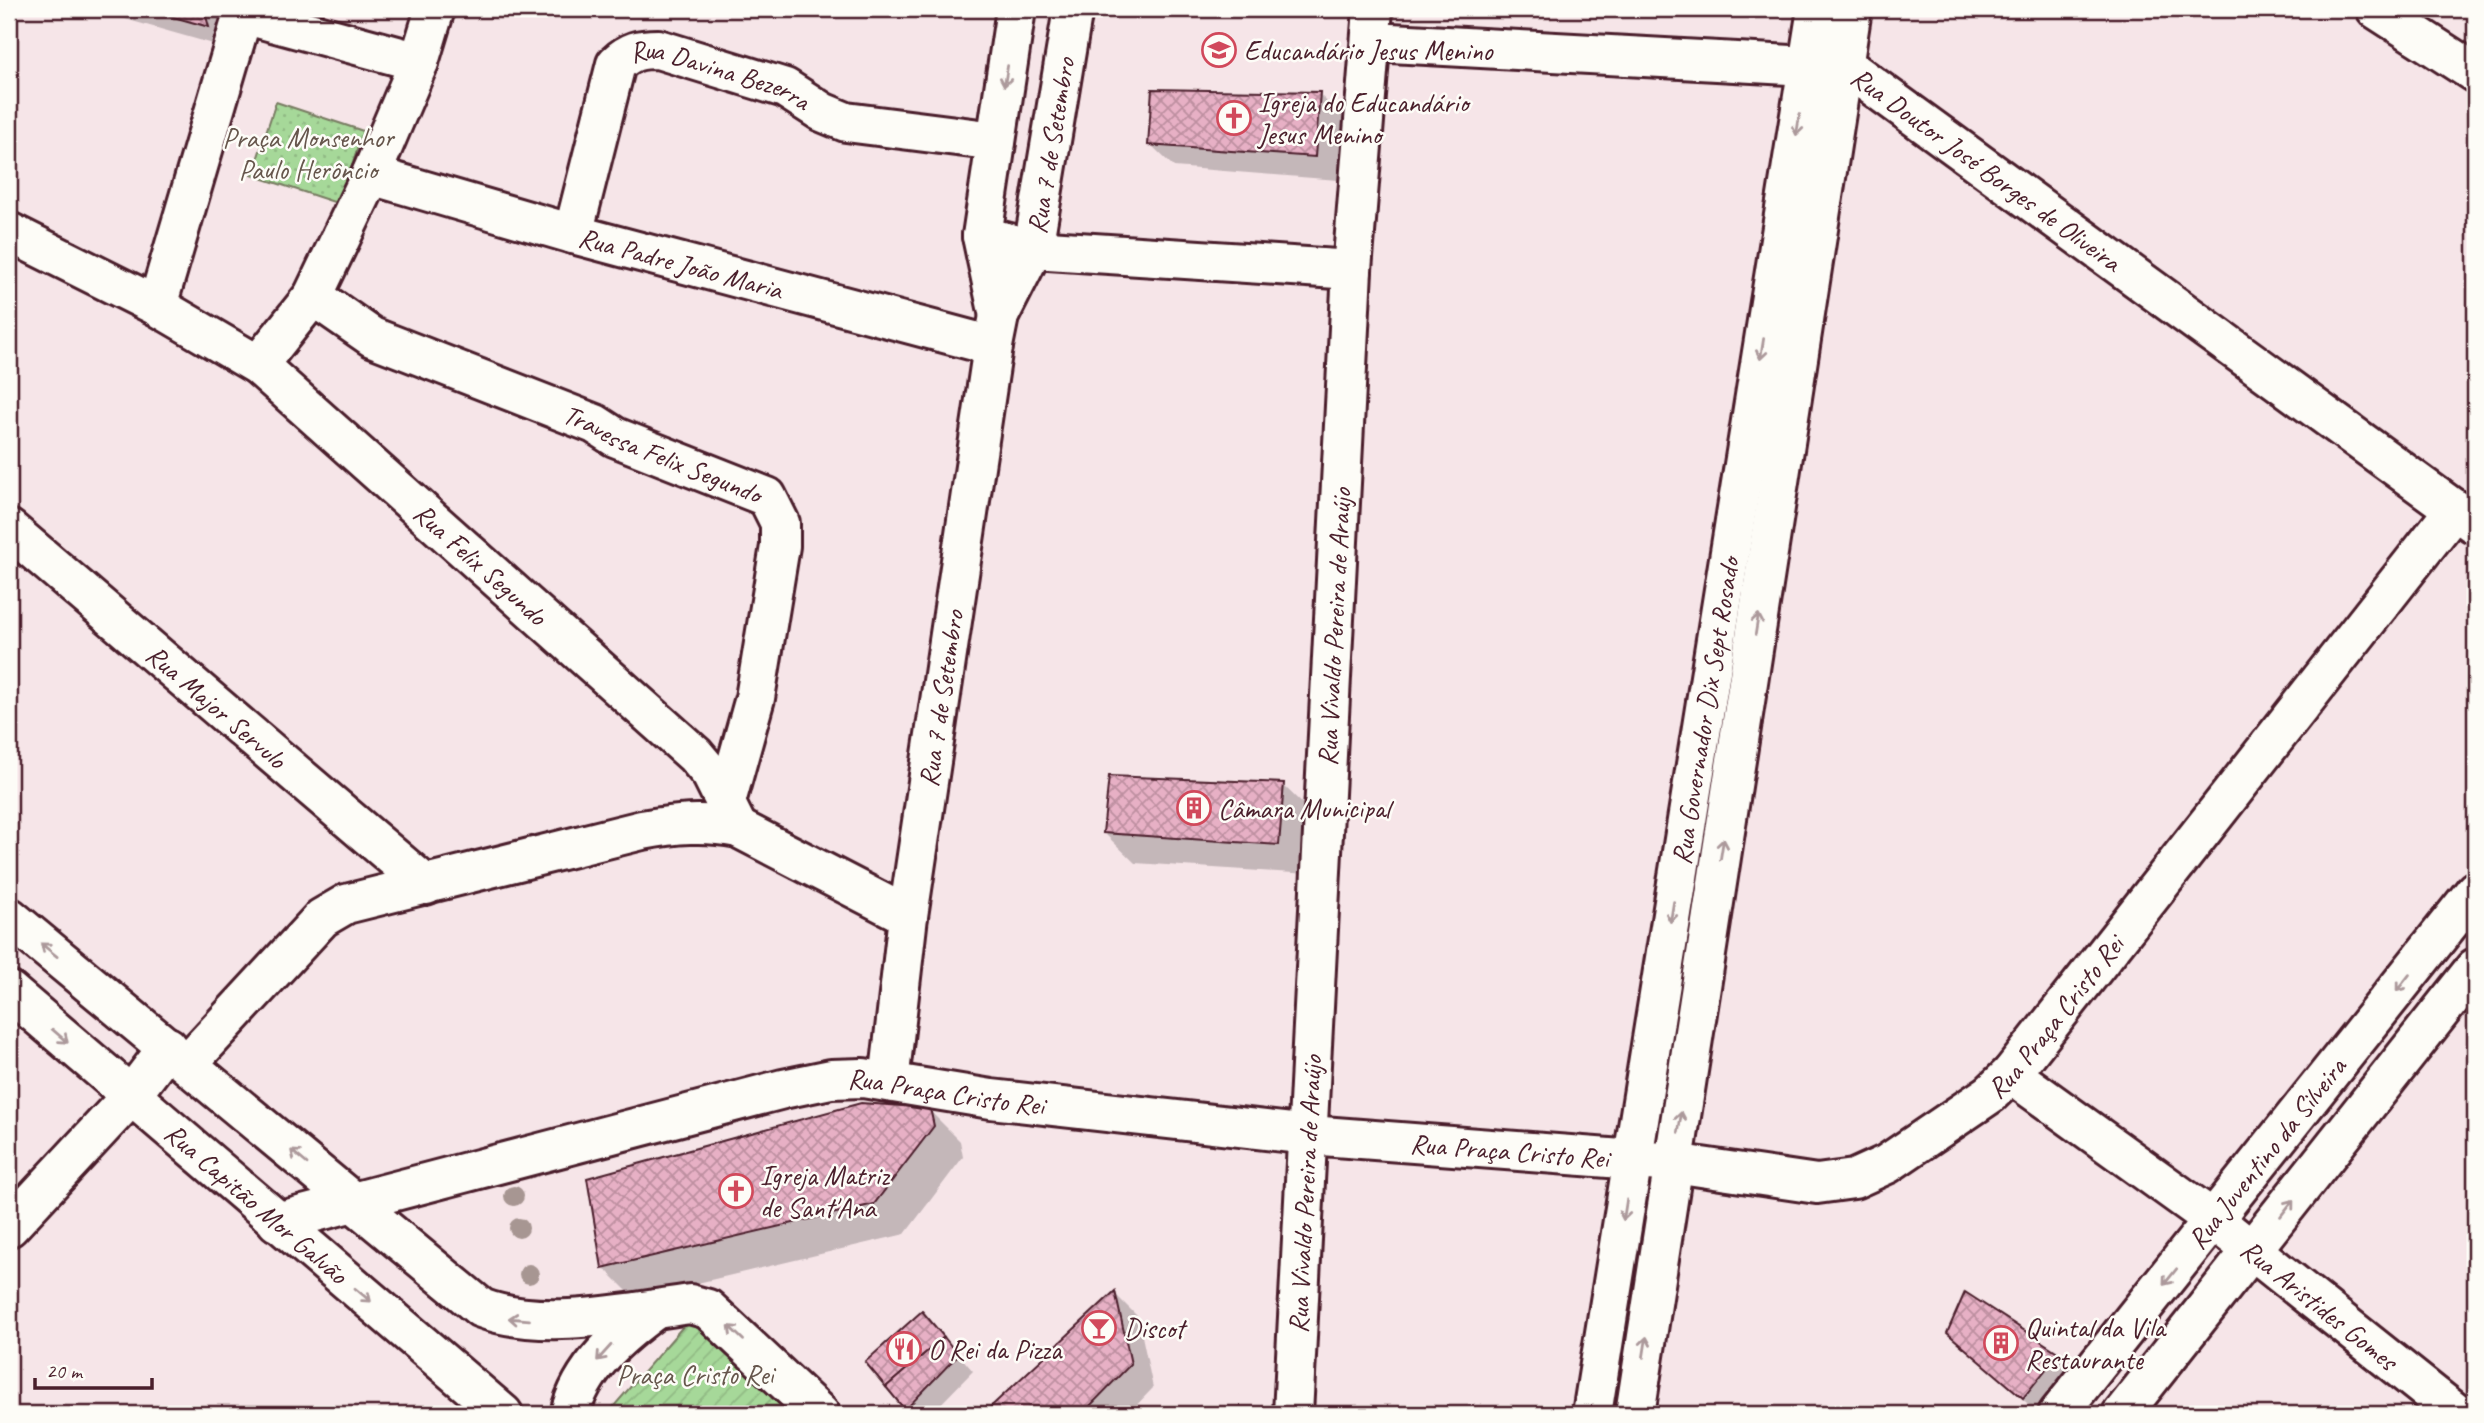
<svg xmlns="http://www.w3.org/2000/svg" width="2484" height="1423" viewBox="0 0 2484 1423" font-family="Caveat,sans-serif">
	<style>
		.park { fill: url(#park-dots); stroke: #787c62; stroke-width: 2 }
		.garden { fill: url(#garden-furrows); stroke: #787c62; stroke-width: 2 }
		.shadow { fill: #0003 }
		.building { fill: url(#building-cross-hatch); stroke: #4a1f2b; stroke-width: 2 }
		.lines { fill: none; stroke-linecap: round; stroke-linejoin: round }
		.minor-casing { stroke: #4a1f2b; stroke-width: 44 }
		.minor { stroke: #fdfcf7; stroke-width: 38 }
		.tree { fill: #a79692 }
		.oneway { stroke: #ac999b }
		.labels { text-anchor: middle; stroke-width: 5; stroke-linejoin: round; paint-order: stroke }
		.poi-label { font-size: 28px; fill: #4a1f2b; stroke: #fdfcf7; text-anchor: start }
		.street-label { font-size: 28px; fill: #4a1f2b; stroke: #fdfcf7 }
		.park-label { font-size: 28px; fill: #66564c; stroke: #fdfcf7 }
	</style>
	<defs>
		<pattern id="park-dots" width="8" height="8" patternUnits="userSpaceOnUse" patternTransform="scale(1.75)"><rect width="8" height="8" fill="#a6d899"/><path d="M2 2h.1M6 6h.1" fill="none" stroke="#90b984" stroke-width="1.8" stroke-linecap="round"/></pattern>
		<pattern id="garden-furrows" width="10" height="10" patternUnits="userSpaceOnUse" patternTransform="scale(1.75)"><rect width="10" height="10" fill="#a6d899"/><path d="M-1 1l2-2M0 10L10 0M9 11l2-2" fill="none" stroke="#90b984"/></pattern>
		<pattern id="building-cross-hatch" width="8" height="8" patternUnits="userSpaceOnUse" patternTransform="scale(1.75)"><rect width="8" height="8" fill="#e7b0c5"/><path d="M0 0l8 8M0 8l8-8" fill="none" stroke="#bd8fa0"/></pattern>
	</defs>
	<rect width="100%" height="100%" fill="#f6e5e8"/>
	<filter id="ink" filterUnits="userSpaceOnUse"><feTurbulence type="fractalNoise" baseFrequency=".0143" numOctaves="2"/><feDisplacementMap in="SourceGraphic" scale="14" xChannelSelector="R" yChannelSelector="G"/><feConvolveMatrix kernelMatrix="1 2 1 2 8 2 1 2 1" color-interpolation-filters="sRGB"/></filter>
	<g filter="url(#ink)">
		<!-- park -->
		<polygon class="park" points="276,102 363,131 340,204 252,175"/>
		<!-- garden -->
		<polygon class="garden" points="686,1323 704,1323 794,1414 607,1414"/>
		<!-- shadow -->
		<g class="shadow">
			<polygon points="99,9 221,9 231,49 104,13"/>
			<polygon points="1319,94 1343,117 1338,180 1174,167 1150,144"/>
			<polygon points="1283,785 1314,815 1309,874 1135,863 1104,833"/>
			<polygon points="929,1110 960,1141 963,1157 905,1234 634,1298 604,1268"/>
			<polygon points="1115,1294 1138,1317 1153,1388 1128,1414 986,1414"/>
			<polygon points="937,1329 973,1371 931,1414 911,1414 906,1409"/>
			<polygon points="1950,1333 2057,1355 2088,1385 2065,1414 2039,1414"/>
		</g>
		<!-- building -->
		<g class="building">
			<polygon points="145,9 204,9 209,27"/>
			<polygon points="1152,89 1320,92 1315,157 1148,145"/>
			<polygon points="1109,776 1284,783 1279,845 1103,833"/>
			<polygon points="861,1103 930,1108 934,1126 874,1204 602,1268 587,1178"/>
			<polygon points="1115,1291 1131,1364 1082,1414 983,1414"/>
			<polygon points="1965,1292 2059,1353 2023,1398 1947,1333"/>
			<polygon points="922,1311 944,1337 886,1387 865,1362"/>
			<polygon points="944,1337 958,1355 905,1410 886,1387"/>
		</g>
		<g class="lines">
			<!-- minor casing -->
			<g class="minor-casing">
				<g id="minor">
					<polyline points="2376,9 2475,73"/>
					<polyline points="243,14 419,62"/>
					<path id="s1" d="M 1373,42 L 1808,66 L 1844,65 L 2473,523"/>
					<path id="s2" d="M 371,175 L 573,234 L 993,346"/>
					<path id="s3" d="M 9,232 L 157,306 L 258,365 L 695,755 L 711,774 L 738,828"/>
					<path id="s4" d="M 573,234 L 616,64 C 630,51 639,49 658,49 L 785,88 L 822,112 L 846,122 L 996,141"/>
					<polyline points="982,236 1033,249 1352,270"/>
					<path id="s5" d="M 313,296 L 372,337 L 595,424 L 615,437 L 767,497 L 780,523 L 780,546 L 755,698 L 726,802"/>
					<polyline points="157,306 243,14 241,9"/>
					<polyline points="999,316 982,236 1016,9"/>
					<polyline points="258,365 313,296 371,175 419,62 435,9"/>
					<path id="s6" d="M 9,529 L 426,885"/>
					<path d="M 9,917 L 481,1308 C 542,1331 626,1313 690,1304 L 708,1309 L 820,1414"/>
					<path id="s7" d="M 9,991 L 503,1414"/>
					<path d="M 188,1063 L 322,918 L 346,904 L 642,830 C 675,824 704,821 738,828 L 908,916"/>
					<path id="s8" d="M 2011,1074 L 2215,1221 L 2457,1414"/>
					<path id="s9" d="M 889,1082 L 908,916 L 993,346 L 999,316 L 1033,249 L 1073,9"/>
					<path id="s10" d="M 277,1222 L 783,1089 L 831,1079 L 863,1078 L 991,1099 L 1309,1135 L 1674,1163 L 1817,1184 L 1854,1179 L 1887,1164 L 1990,1094 L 2011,1074 L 2455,509"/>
					<polyline points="9,1227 130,1097 168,1047"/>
					<path d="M 570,1414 C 581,1368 619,1336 656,1309"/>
					<path id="s11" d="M 1293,1414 L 1352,270 L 1373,9"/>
					<path id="s12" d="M 1592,1414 L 1817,9"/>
					<polyline points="1635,1414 1852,9"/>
					<path id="s13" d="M 2058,1414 L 2475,891"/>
					<polyline points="2122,1414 2475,968"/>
				</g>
			</g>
			<!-- minor -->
			<use href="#minor" class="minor"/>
		</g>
		<!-- trees -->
		<g class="tree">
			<circle cx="514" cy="1196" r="10"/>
			<circle cx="519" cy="1228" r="10"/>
			<circle cx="529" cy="1274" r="10"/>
		</g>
		<!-- one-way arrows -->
		<defs><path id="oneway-shaft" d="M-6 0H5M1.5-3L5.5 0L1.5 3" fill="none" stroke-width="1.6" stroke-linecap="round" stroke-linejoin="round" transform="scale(1.75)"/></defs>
		<g class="oneway">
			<use href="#oneway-shaft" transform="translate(1006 76) rotate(99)"/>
			<use href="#oneway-shaft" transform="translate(1798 125) rotate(99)"/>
			<use href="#oneway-shaft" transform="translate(1762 349) rotate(99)"/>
			<use href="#oneway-shaft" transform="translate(1757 624) rotate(-81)"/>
			<use href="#oneway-shaft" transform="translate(1722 849) rotate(-81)"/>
			<use href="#oneway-shaft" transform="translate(1672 912) rotate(99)"/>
			<use href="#oneway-shaft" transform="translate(49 950) rotate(-141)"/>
			<use href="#oneway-shaft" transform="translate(2403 983) rotate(128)"/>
			<use href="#oneway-shaft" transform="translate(60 1036) rotate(41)"/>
			<use href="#oneway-shaft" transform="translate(1680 1122) rotate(-81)"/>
			<use href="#oneway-shaft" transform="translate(299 1157) rotate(-140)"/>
			<use href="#oneway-shaft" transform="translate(2287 1208) rotate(-52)"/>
			<use href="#oneway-shaft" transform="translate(1625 1210) rotate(99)"/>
			<use href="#oneway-shaft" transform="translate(2170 1277) rotate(129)"/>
			<use href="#oneway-shaft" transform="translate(363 1295) rotate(40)"/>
			<use href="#oneway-shaft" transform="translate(519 1319) rotate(-175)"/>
			<use href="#oneway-shaft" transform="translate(736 1333) rotate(-136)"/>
			<use href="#oneway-shaft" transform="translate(1645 1347) rotate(-81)"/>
			<use href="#oneway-shaft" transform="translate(604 1353) rotate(132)"/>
		</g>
	</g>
	<!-- icons -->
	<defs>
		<g id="school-ring" transform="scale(1.75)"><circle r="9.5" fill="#fdfcf7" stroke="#d1495b" stroke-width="1.5"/><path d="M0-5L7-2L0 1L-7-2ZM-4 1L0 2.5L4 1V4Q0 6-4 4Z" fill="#d1495b"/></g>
		<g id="church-ring" transform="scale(1.75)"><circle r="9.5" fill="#fdfcf7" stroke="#d1495b" stroke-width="1.5"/><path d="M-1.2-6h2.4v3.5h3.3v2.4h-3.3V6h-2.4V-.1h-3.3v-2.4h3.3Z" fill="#d1495b"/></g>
		<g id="building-ring" transform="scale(1.75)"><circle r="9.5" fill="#fdfcf7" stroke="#d1495b" stroke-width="1.5"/><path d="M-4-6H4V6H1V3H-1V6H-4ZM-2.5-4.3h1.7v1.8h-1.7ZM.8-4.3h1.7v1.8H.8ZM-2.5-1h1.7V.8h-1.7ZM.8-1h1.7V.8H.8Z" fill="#d1495b"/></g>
		<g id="bar-ring" transform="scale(1.75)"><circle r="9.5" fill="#fdfcf7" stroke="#d1495b" stroke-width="1.5"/><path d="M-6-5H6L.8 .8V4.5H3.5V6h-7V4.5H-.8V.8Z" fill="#d1495b"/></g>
		<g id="restaurant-ring" transform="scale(1.75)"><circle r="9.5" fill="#fdfcf7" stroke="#d1495b" stroke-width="1.5"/><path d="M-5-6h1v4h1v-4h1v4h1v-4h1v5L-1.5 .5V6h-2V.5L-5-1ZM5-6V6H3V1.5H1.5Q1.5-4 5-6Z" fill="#d1495b"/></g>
	</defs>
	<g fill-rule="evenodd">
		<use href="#school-ring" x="1219" y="50"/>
		<use href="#church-ring" x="1234" y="118"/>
		<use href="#building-ring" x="1194" y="808"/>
		<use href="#church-ring" x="736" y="1191"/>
		<use href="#bar-ring" x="1099" y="1328"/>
		<use href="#building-ring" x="2001" y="1343"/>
		<use href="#restaurant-ring" x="904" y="1349"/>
	</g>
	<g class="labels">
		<!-- poi labels -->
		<g class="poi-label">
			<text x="1244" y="60">Educandário Jesus Menino</text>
			<text x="1258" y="112">Igreja do Educandário<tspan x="1258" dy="32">Jesus Menino</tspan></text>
			<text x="1218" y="818">Câmara Municipal</text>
			<text x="760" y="1185">Igreja Matriz<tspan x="760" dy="32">de Sant'Ana</tspan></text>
			<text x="2025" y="1337">Quintal da Vila<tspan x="2025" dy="32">Restaurante</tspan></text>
			<text x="1124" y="1338">Discot</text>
			<text x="928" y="1359">O Rei da Pizza</text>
		</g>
		<!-- street labels -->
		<g class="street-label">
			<text dy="10" stroke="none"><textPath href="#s4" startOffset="287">Rua Davina Bezerra</textPath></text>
			<text dy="10" stroke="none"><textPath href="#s9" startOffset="954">Rua 7 de Setembro</textPath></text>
			<text dy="10" stroke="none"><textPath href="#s1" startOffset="648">Rua Doutor José Borges de Oliveira</textPath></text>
			<text dy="10" stroke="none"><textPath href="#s2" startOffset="322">Rua Padre João Maria</textPath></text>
			<text dy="10" stroke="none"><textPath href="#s5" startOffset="385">Travessa Felix Segundo</textPath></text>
			<text dy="10" stroke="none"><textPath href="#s3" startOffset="581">Rua Felix Segundo</textPath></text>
			<text dy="10" stroke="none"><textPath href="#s11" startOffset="788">Rua Vivaldo Pereira de Araújo</textPath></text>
			<text dy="10" stroke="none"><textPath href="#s9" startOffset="387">Rua 7 de Setembro</textPath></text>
			<text dy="10" stroke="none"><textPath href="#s6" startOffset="273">Rua Major Servulo</textPath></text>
			<text dy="10" stroke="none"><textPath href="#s12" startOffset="712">Rua Governador Dix Sept Rosado</textPath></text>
			<text dy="10" stroke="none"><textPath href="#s10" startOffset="1864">Rua Praça Cristo Rei</textPath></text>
			<text dy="10" stroke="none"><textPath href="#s10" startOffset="688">Rua Praça Cristo Rei</textPath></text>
			<text dy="10" stroke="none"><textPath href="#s10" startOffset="1255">Rua Praça Cristo Rei</textPath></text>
			<text dy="10" stroke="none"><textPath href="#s13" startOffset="334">Rua Juventino da Silveira</textPath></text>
			<text dy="10" stroke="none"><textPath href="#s11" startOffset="220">Rua Vivaldo Pereira de Araújo</textPath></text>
			<text dy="10" stroke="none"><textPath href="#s7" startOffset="326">Rua Capitão Mor Galvão</textPath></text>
			<text dy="10" stroke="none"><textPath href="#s8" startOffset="385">Rua Aristides Gomes</textPath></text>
		</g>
		<!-- park labels -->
		<g class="park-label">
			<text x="308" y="147">Praça Monsenhor<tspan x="308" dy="32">Paulo Herôncio</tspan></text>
			<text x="695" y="1384">Praça Cristo Rei</text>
		</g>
	</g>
	<!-- margin -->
	<rect width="2484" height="1423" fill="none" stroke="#fdfcf7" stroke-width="35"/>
	<rect x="18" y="18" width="2449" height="1388" fill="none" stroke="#4a1f2b" stroke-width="2.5" filter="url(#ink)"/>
	<!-- scale -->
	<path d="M35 1378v10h117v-10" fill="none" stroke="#4a1f2b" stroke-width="3.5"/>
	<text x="46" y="1378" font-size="21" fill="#4a1f2b" stroke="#fdfcf7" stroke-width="5" paint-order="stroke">20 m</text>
</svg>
